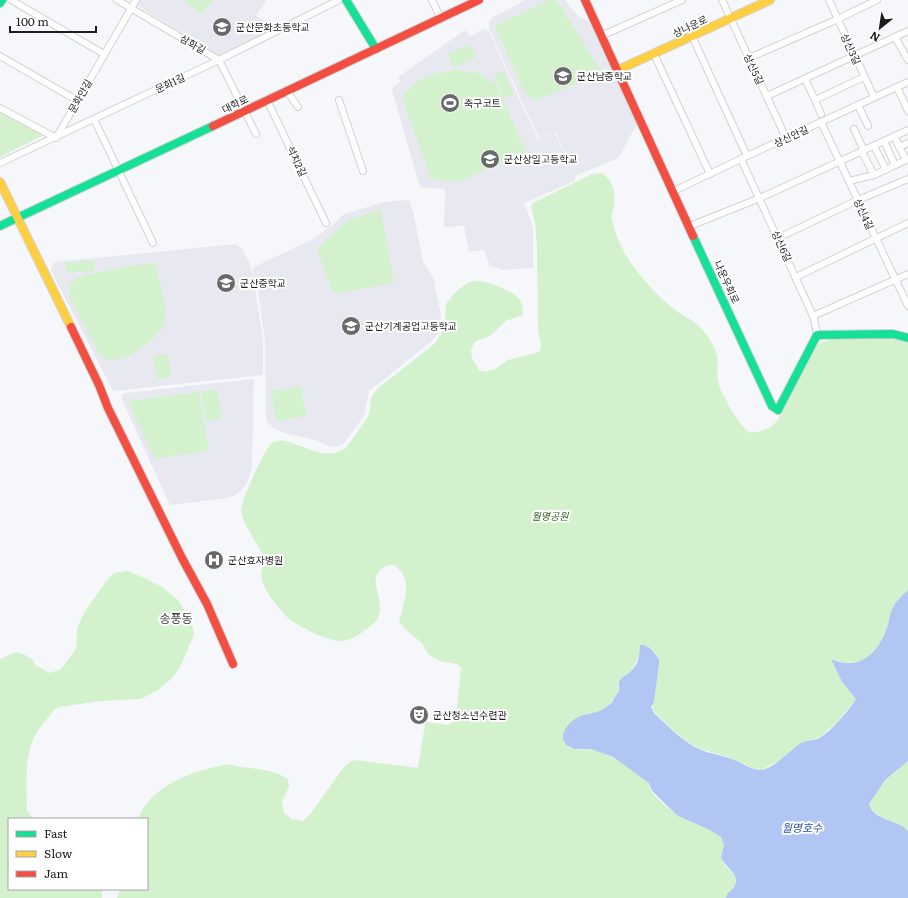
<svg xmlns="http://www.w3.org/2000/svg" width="908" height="898" viewBox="0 0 908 898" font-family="Literata,'Noto Sans KR',serif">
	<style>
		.built { fill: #e8e9f0 }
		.green { fill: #d4f1ce }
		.water { fill: #b1c6f3 }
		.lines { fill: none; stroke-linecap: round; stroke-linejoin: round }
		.street-casing { stroke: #d3d3d5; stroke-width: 8 }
		.fast-casing { stroke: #d3d3d5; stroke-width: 10 }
		.slow-casing { stroke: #d3d3d5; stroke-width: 10 }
		.jam-casing { stroke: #d3d3d5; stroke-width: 10 }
		.street { stroke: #fefefe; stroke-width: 6 }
		.fast { stroke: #16e098; stroke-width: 8 }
		.slow { stroke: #ffcf43; stroke-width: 8 }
		.jam { stroke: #f24e42; stroke-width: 8 }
		.labels { text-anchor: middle; stroke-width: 4; stroke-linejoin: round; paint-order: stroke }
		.street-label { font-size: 10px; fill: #1d1d1f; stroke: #fff }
		.poi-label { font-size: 10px; fill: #1d1d1f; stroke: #fff; text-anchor: start }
		.park-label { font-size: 10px; font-style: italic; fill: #275f14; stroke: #fff }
		.water-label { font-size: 11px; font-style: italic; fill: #2a4ea9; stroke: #fff }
		.quarter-label { font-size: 12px; fill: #3e3e42; stroke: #fff }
	</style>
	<rect width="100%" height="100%" fill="#f6f7fa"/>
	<!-- built -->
	<g class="built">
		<polygon points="140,0 266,0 256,16 271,25 272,30 223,55 218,55 139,7 138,4"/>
		<polygon points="525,0 565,0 579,17 591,22 637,124 618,158 575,176 575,181 524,203 533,226 533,268 503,270 490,266 484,250 469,252 464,226 444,227 445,189 422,188 420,187 392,90 394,86 401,82 398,77 465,30 470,37 481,30 486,29 490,34 538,140 555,133 573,171 556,132 539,139 489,29 489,22 492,18"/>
		<polygon points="406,200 410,202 414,215 423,262 434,278 434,282 441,315 439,331 436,337 412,357 369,391 364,416 345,442 340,446 336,447 327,446 316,440 284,433 274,428 267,422 266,417 265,340 257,283 253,271 254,267 313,239 335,223 344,214 384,202"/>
		<polygon points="236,244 242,249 250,264 253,274 263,340 263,375 113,391 51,271 52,265 55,262"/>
		<polygon points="254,379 252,466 249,478 245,486 236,495 227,498 170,505 122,400 122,395 126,393"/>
	</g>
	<!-- green -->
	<g class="green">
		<polygon points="184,0 213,0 202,13 200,13"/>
		<polygon points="549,0 554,0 559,3 602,73 536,100 526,95 497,32 496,27 497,25"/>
		<polygon points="470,44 476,57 453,68 447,54"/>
		<path d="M 456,70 L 474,72 L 496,83 L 526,152 L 458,182 L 431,179 L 402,97 C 414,79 435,72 456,70 Z"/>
		<polygon points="503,71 513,94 504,98 494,75"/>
		<polygon points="0,110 44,135 0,157"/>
		<path d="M 602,173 C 614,181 616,194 614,207 C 613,211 611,215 612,219 C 613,229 619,241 623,250 C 635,272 655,294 675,310 C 682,315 693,320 700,327 C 706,333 713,343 716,352 C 720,363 715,373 719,385 C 722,395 740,428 750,432 C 759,434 772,427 777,421 C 784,407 810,349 820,343 C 829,338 849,339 860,339 C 876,338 892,337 908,343 L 908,590 C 903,595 895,602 892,609 C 890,615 889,621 887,627 C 878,655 861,670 831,659 L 842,682 L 856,699 L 837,722 L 820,737 L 799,744 L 781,760 L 761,770 L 755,769 L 725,756 L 700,749 L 688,742 L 675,732 L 652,710 L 659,664 L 657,655 L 650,648 L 640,654 L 632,670 L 618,685 L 619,692 C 612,699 611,705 601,711 C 596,713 591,713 586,714 C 581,716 571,722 568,726 C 564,731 560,739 566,745 C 575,753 585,747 595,750 C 615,757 633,769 649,783 C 650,785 649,787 650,789 C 655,799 680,818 691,822 C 701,826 714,829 721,837 C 729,846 718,854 723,863 C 727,869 735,872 736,880 C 736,888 728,890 726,898 L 117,898 L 121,889 L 147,889 L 147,819 L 138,819 C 149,790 182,775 211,768 C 215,767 221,765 226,765 C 231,764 236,766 241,767 C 258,769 274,770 288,779 L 289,787 L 282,801 L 284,813 L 292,819 L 303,821 L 311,813 L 344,767 L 350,762 L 355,760 L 418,768 L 425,724 L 427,722 L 448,725 L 456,719 L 461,668 L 457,664 L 440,661 L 428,654 L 422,643 L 407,631 L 399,622 C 404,601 415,577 392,564 C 361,573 385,595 379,615 C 377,622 371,626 365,630 C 358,636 351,640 341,641 C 329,642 298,626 289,619 C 282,612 267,595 264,585 C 263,582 261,577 261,574 C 262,567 265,563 263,556 C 258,544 241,521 241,510 C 241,501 264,450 271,444 C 286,429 320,467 345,448 C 349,445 367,419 369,414 C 371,408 370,401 372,396 C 373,394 376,391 377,389 L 433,345 C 440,337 445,329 445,318 C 446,313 445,307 447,303 C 451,296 465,282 473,281 C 481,279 501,286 508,291 C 520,297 523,301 523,315 L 506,321 L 491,335 L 475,342 L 471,350 L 472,358 L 479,370 L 485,372 L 495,369 L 508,360 L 539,352 L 541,347 L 538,328 L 537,246 L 535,223 L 531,207 L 533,203 L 592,174 Z"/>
		<polygon points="381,210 394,283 338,293 332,291 317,248 348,220"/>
		<polygon points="94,260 95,271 66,273 65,263"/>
		<path d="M 155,262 C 159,279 166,302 165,320 C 164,336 127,361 111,360 C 107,360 104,357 100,355 L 69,296 C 69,281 71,280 85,275 Z"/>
		<polygon points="168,354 171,377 157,379 154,355"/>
		<polygon points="301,386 306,416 276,421 271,391"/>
		<polygon points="217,389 222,419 206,421 201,392"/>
		<polygon points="199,392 209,450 155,459 128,401"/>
		<path d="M 128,571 L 147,579 L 162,587 L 178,600 L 191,621 L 193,627 L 194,635 L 180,667 L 171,679 L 158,690 L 141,699 L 102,701 L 59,707 L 54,710 C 49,717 42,724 37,732 C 23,755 27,785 27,811 L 31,816 L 38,819 L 9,819 L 9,889 L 102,889 L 102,898 L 0,898 L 0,659 L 16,652 L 25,655 L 32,659 L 35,665 L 50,673 L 61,669 L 76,649 L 77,629 L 85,611 L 108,579 L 114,573 Z"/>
		<path d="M 908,761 L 908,831 C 898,819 873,821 869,803 L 885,780 Z"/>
	</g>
	<!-- water -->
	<path class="water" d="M 908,590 L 908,761 L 885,780 L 869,804 C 873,821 898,819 908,831 L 908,898 L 726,898 C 727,891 733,891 735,885 C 740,874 725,867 721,858 L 724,845 L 721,837 L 710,830 L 678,816 L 652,791 L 649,783 L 645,780 L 613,757 L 591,749 L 574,749 L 566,745 L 563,740 C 562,728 573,718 584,715 C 590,713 596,713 602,710 C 605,708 608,706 610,704 C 614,701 614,696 619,692 C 620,688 618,685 619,682 C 621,677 627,675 631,671 C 638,665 640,655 640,645 L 643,645 L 650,648 L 659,659 L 659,664 L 654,702 L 651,707 L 654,713 C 668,726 682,741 699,749 C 710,754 723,755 734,760 C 742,763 752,770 760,770 C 774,769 790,750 801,743 C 807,740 815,741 821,737 C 833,729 848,711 856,699 L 842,682 L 831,659 C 858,671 877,655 886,630 C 889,623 889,616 892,609 C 895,602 903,595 908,590 Z"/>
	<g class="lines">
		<!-- street casing -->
		<g class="street-casing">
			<g id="street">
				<polyline points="11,0 104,54"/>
				<polyline points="117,0 219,60 256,134"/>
				<polyline points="432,0 441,19"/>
				<polyline points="722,0 786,138"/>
				<polyline points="829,0 874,97"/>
				<polyline points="601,36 682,0"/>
				<polyline points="692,36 747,156"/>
				<polyline points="895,37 908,60"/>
				<polyline points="654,54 710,174"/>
				<polyline points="0,56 78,101"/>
				<polyline points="749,58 838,19 877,0"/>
				<polyline points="805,79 815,100"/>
				<polyline points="897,87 908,111"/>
				<polyline points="287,91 298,107"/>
				<polyline points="767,96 908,31"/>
				<polyline points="267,100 326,223"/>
				<polyline points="339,100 363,171"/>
				<polyline points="858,105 868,126"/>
				<polyline points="0,108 56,138 136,0"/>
				<polyline points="821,114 815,100 864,77"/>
				<polyline points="94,119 153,243"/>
				<polyline points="821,122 908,306"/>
				<polyline points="854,129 864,151"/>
				<polyline points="894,136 906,160"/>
				<polyline points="884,141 895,165"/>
				<polyline points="874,146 886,170"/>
				<polyline points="899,147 908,143"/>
				<polyline points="862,152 874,175 908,159"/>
				<polyline points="741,159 814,318 817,335"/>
				<polyline points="0,163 219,60 339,0"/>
				<polyline points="849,181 874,175"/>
				<polyline points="674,191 747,156 908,82"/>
				<polyline points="690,226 760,198 908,130"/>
				<polyline points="778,238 858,200 908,179"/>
				<polyline points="796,277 908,223"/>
				<polyline points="813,316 908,274"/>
			</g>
		</g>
		<!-- fast casing -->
		<g class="fast-casing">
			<g id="fast">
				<polyline points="346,0 376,49"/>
				<polyline points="0,3 2,0"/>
				<polyline points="0,226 213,126"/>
				<polyline points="693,236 772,406 778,410 817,335 893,334 908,338"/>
			</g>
		</g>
		<!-- slow casing -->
		<g class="slow-casing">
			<g id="slow">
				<polyline points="618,70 770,0"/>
				<polyline points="0,182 71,327"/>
			</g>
		</g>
		<!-- jam casing -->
		<g class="jam-casing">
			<g id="jam">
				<polyline points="585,0 693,236"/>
				<polyline points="213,126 479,0"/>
				<polyline points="71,327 99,385 108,408 182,558 207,604 233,664"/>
			</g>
		</g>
		<!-- street -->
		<use href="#street" class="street"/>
		<!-- fast -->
		<use href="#fast" class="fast"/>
		<!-- slow -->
		<use href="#slow" class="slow"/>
		<!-- jam -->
		<use href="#jam" class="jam"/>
	</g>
	<!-- icons -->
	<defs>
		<g id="school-disc" transform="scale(1)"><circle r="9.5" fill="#69696c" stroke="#fff"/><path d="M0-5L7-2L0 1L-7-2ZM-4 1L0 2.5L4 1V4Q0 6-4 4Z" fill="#fff"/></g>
		<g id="stadium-disc" transform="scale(1)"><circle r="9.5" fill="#69696c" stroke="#fff"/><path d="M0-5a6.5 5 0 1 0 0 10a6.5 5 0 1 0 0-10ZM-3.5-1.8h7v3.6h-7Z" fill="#fff"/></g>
		<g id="hospital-disc" transform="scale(1)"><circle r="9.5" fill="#69696c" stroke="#fff"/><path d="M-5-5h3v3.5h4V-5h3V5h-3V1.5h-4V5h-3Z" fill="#fff"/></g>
		<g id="theatre-disc" transform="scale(1)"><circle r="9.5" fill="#69696c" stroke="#fff"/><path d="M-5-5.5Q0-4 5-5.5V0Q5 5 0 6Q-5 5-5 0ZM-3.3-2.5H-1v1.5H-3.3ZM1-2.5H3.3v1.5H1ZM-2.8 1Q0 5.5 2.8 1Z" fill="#fff"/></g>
	</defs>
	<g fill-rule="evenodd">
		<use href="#school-disc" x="222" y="27"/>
		<use href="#school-disc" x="563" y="76"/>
		<use href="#stadium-disc" x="450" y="103"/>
		<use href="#school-disc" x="490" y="159"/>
		<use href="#school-disc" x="226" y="283"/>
		<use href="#school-disc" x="351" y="326"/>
		<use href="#hospital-disc" x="214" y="560"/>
		<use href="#theatre-disc" x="419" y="715"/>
	</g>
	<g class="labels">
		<!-- street labels -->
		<g class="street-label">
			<text transform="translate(690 26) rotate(-25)" y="4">상나운로</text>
			<text transform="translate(193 44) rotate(30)" y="4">삼화길</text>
			<text transform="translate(851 49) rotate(65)" y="4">상신3길</text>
			<text transform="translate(754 69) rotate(65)" y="4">상신5길</text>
			<text transform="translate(170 83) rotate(-25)" y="4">문화1길</text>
			<text transform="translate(80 96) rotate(-60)" y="4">문화안길</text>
			<text transform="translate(235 104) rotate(-26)" y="4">대학로</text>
			<text transform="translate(791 136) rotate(-25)" y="4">상신안길</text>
			<text transform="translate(297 161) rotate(65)" y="4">석치2길</text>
			<text transform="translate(864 214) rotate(65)" y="4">상신4길</text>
			<text transform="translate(782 246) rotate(65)" y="4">상신6길</text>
			<text transform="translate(727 282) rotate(65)" y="4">나운우회로</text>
		</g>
		<!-- poi labels -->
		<g class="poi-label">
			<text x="236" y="31">군산문화초등학교</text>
			<text x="577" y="80">군산남중학교</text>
			<text x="464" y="107">축구코트</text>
			<text x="504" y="163">군산상일고등학교</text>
			<text x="240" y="287">군산중학교</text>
			<text x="365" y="330">군산기계공업고등학교</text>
			<text x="228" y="564">군산효자병원</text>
			<text x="433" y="719">군산청소년수련관</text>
		</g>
		<!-- park labels -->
		<g class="park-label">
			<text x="550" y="520">월명공원</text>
		</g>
		<!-- water labels -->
		<g class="water-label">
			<text x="802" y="832">월명호수</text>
		</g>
		<!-- quarter labels -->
		<g class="quarter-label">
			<text x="176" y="623">송풍동</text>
		</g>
	</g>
	<!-- legend -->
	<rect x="8" y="818" width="140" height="72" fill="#ffffff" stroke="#a5a5a5"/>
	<rect x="16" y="831" width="20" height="6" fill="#16e098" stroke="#a5a5a5"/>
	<text x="44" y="838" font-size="12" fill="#1d1d1f">Fast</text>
	<rect x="16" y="851" width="20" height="6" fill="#ffcf43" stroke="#a5a5a5"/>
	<text x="44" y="858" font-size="12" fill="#1d1d1f">Slow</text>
	<rect x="16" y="871" width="20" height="6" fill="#f24e42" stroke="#a5a5a5"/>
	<text x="44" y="878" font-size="12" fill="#1d1d1f">Jam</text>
	<!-- north arrow -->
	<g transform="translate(880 28) rotate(210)" stroke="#ffffff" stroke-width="3" paint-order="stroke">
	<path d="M0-3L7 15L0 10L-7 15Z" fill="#1d1d1f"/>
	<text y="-6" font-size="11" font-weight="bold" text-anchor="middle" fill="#1d1d1f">N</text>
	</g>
	<!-- scale -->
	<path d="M10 26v6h86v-6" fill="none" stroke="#1d1d1f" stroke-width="2"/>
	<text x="16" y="26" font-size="12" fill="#1d1d1f" stroke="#ffffff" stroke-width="3" paint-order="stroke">100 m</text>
</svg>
